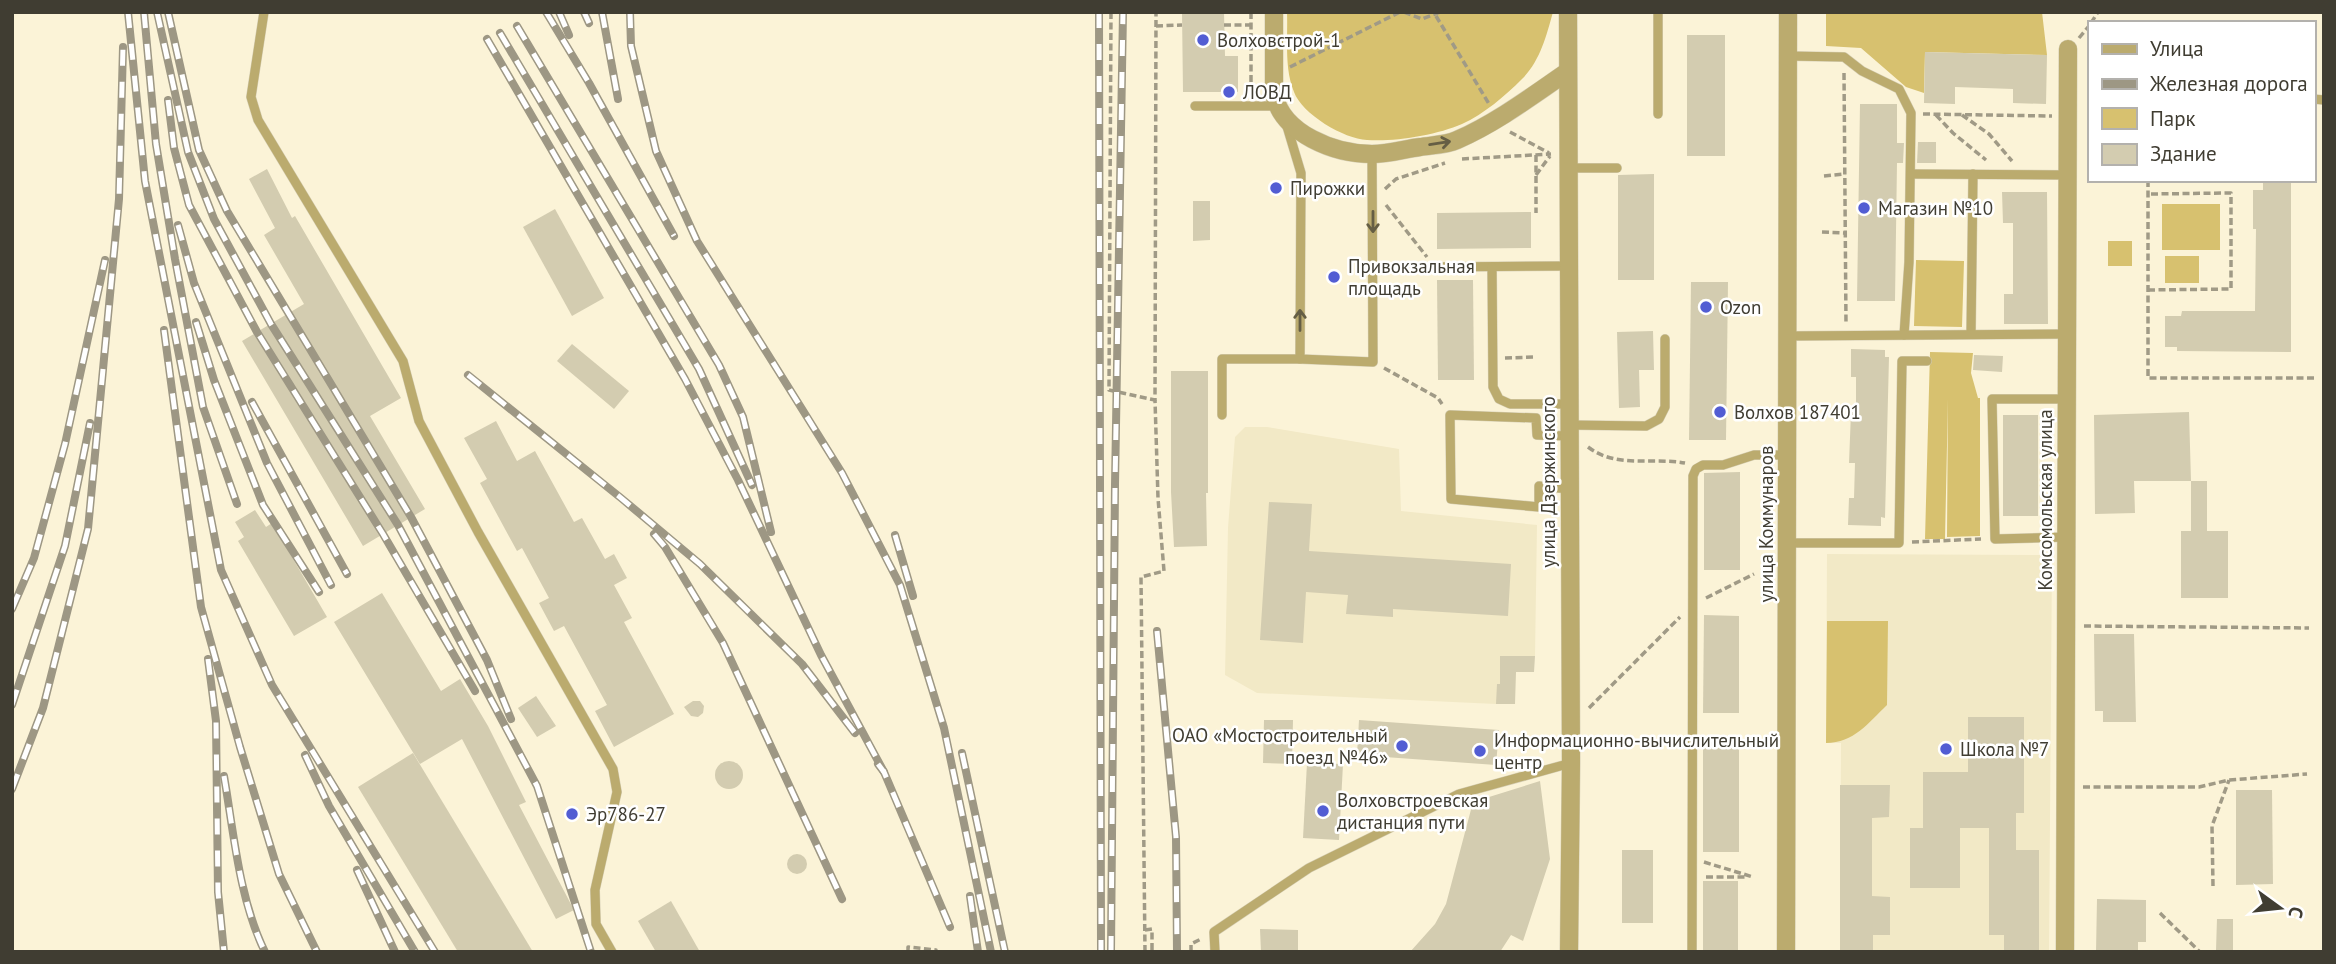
<svg xmlns="http://www.w3.org/2000/svg" width="2336" height="964" viewBox="0 0 2336 964" font-family="'PT Sans',sans-serif">
	<style>
		.built { fill: #f2e9c6 }
		.green { fill: #d7c16f }
		.building { fill: #d3ccb0 }
		.lines { fill: none; stroke-linecap: round; stroke-linejoin: round }
		.lane-casing { stroke: #d6cfb6; stroke-width: 10 }
		.street-casing { stroke: #d6cfb6; stroke-width: 19 }
		.path { stroke: #a09a86; stroke-width: 3.5; stroke-dasharray: 7 3.5; stroke-linecap: butt }
		.lane { stroke: #bbab6e; stroke-width: 9 }
		.street { stroke: #bbab6e; stroke-width: 18 }
		.rail-casing { stroke: #9d9784; stroke-width: 8 }
		.rail { stroke: #fff; stroke-width: 5; stroke-dasharray: 16; stroke-linecap: butt }
		.oneway { stroke: #655e44 }
		.poi-dot { fill: #525dd3; stroke: #fff; stroke-width: 2.5 }
		.labels { text-anchor: middle; stroke-width: 5; stroke-linejoin: round; paint-order: stroke }
		.poi-label { font-size: 19px; fill: #403d32; stroke: #fff; text-anchor: start }
		.street-label { font-size: 19px; fill: #403d32; stroke: #fff }
	</style>
	<rect width="100%" height="100%" fill="#fbf3d7"/>
	<!-- built -->
	<g class="built">
		<polygon points="1245,427 1267,427 1399,449 1401,511 1537,525 1535,656 1516,657 1514,703 1496,704 1257,693 1225,675 1228,528 1235,437"/>
		<polygon points="1827,554 2052,555 2049,952 1840,952 1841,743 1826,743"/>
	</g>
	<!-- green -->
	<g class="green">
		<path d="M 1287,12 L 1553,12 C 1546,37 1540,61 1522,79 C 1505,96 1484,114 1462,124 C 1437,135 1395,142 1367,140 C 1344,139 1302,114 1294,92 C 1284,68 1288,38 1287,12 Z"/>
		<polygon points="1826,12 2042,12 2047,55 1925,52 1924,93 1906,87 1861,48 1826,46"/>
		<rect x="2162" y="204" width="58" height="46"/>
		<rect x="2108" y="241" width="24" height="25"/>
		<rect x="2165" y="256" width="34" height="27"/>
		<polygon points="1916,260 1964,261 1962,327 1914,326"/>
		<polygon points="1930,352 1973,353 1971,373 1978,398 1980,398 1980,536 1947,537 1948,399 1945,539 1925,539"/>
		<path d="M 1827,621 L 1888,621 L 1887,705 C 1868,723 1854,743 1826,743 Z"/>
	</g>
	<!-- building -->
	<g class="building">
		<polygon points="1182,12 1224,12 1225,56 1238,56 1238,92 1183,92"/>
		<rect x="1687" y="35" width="38" height="121"/>
		<polygon points="1925,52 2047,55 2046,104 2013,103 2013,89 1955,87 1955,104 1924,103"/>
		<polygon points="1860,104 1897,104 1897,143 1904,143 1903,163 1897,163 1895,301 1857,301"/>
		<polygon points="1918,142 1936,142 1936,163 1917,163"/>
		<polygon points="267,169 292,218 295,216 401,398 370,416 425,509 363,546 242,341 304,304 264,235 275,228 249,179"/>
		<polygon points="1654,174 1654,280 1618,280 1618,175"/>
		<polygon points="2263,180 2291,180 2291,352 2177,351 2177,347 2165,347 2165,316 2181,316 2182,311 2255,311 2256,229 2253,229 2253,190 2263,190"/>
		<polygon points="2002,192 2047,192 2048,324 2004,324 2004,294 2013,294 2013,223 2003,223"/>
		<polygon points="1193,201 1210,201 1210,240 1193,241"/>
		<polygon points="555,209 604,298 572,316 523,227"/>
		<polygon points="1531,212 1531,248 1437,249 1437,213"/>
		<polygon points="1437,280 1473,280 1474,380 1438,380"/>
		<polygon points="1691,282 1728,282 1726,440 1689,440"/>
		<polygon points="1653,331 1654,370 1639,370 1640,407 1619,408 1617,332"/>
		<polygon points="572,344 629,391 614,409 557,361"/>
		<polygon points="1851,349 1885,350 1885,357 1889,357 1885,518 1881,517 1881,526 1848,525 1849,498 1854,498 1855,463 1849,463 1851,412 1856,412 1856,377 1851,377"/>
		<polygon points="1974,355 2003,356 2002,372 1973,370"/>
		<polygon points="1171,371 1208,371 1208,493 1206,493 1207,546 1174,547 1171,492"/>
		<polygon points="2189,412 2191,481 2134,481 2135,513 2095,514 2094,415"/>
		<rect x="2003" y="415" width="35" height="101"/>
		<polygon points="496,421 517,461 535,451 574,522 582,518 605,559 614,554 627,578 614,585 632,618 624,622 674,714 614,747 595,711 607,705 564,626 554,631 539,603 549,598 522,548 517,551 480,483 487,479 464,438"/>
		<polygon points="1740,472 1740,570 1704,570 1704,473"/>
		<polygon points="2191,481 2207,481 2207,531 2228,531 2228,598 2181,598 2181,531 2191,531"/>
		<polygon points="1269,502 1312,504 1309,551 1511,564 1508,616 1393,609 1393,617 1346,614 1348,595 1306,592 1303,643 1260,640"/>
		<polygon points="255,510 266,527 272,523 327,617 294,636 238,541 244,537 235,522"/>
		<polygon points="382,593 441,691 460,679 488,726 526,802 519,805 574,910 556,919 462,739 420,764 334,622"/>
		<polygon points="1704,615 1739,616 1739,713 1703,713"/>
		<polygon points="2094,634 2134,634 2136,722 2103,722 2103,711 2095,711"/>
		<polygon points="1500,656 1535,656 1534,672 1516,672 1515,704 1496,704 1497,684 1500,684"/>
		<polygon points="536,696 556,726 537,737 518,708"/>
		<polygon points="693,701 700,701 704,706 703,713 698,717 691,716 684,707"/>
		<polygon points="1968,717 2024,717 2024,813 2016,813 2016,850 2039,850 2039,952 2004,952 2004,935 1989,935 1989,828 1960,828 1960,888 1910,888 1910,828 1923,828 1923,772 1968,772"/>
		<polygon points="1264,720 1293,720 1292,764 1263,763"/>
		<polygon points="1359,720 1499,730 1496,765 1357,755"/>
		<rect x="1703" y="748" width="36" height="104"/>
		<polygon points="413,753 533,952 458,952 358,787"/>
		<circle cx="729" cy="775" r="14"/>
		<polygon points="1307,763 1343,764 1339,840 1303,838"/>
		<polygon points="1540,781 1550,859 1523,941 1511,935 1500,952 1410,952 1435,924 1446,904 1473,802"/>
		<polygon points="1840,785 1890,785 1889,817 1872,818 1872,896 1890,897 1890,935 1873,935 1873,952 1840,952"/>
		<polygon points="2236,790 2272,790 2273,884 2236,885"/>
		<rect x="1622" y="850" width="31" height="73"/>
		<circle cx="797" cy="864" r="10"/>
		<rect x="1703" y="881" width="35" height="71"/>
		<polygon points="2097,899 2146,900 2146,942 2138,942 2138,952 2096,952"/>
		<polygon points="671,901 700,952 656,952 638,921"/>
		<polygon points="2217,919 2233,919 2233,950 2216,950"/>
		<polygon points="1260,929 1298,930 1298,952 1261,952"/>
	</g>
	<g class="lines">
		<!-- lane casing -->
		<g class="lane-casing">
			<g id="lane">
				<polyline points="264,12 251,97 258,120 403,361 419,421 478,532 613,769 617,792 595,890 596,924 612,952"/>
				<polyline points="1788,56 1844,57 1862,71 1899,89 1911,113 1909,262 1904,335"/>
				<polyline points="2313,99 2324,100"/>
				<polyline points="1195,106 1277,106"/>
				<polyline points="1658,114 1658,12"/>
				<polyline points="1286,123 1301,173 1300,359 1373,362 1372,154"/>
				<polyline points="1568,168 1617,168"/>
				<polyline points="1911,174 2068,175"/>
				<polyline points="1434,267 1568,266"/>
				<polyline points="1492,267 1493,387 1499,399 1510,404 1568,404"/>
				<polyline points="1971,334 1973,174"/>
				<polyline points="1788,336 2067,334"/>
				<polyline points="1222,415 1222,359 1300,359"/>
				<polyline points="1569,425 1646,426 1659,419 1665,407 1665,339"/>
				<polyline points="1569,436 1537,435 1536,418 1450,415 1451,499 1539,507 1539,486 1569,489"/>
				<polyline points="2066,537 1995,539 1992,399 2067,399"/>
				<polyline points="1787,543 1899,543 1902,361 1927,361"/>
				<polyline points="1215,952 1214,932 1309,868 1459,794 1571,763"/>
				<polyline points="1692,952 1693,476 1696,469 1703,465 1723,465 1754,455 1787,455"/>
			</g>
		</g>
		<!-- street casing -->
		<g class="street-casing">
			<g id="street">
				<path d="M 1274,12 L 1274,94 C 1282,134 1335,154 1372,154 C 1388,154 1405,149 1420,147 C 1432,145 1446,145 1457,140 C 1496,123 1532,96 1567,72"/>
				<polyline points="1568,12 1571,763 1569,952"/>
				<polyline points="1786,952 1788,12"/>
				<polyline points="2065,952 2068,49"/>
			</g>
		</g>
		<!-- path -->
		<g class="path">
			<polyline points="1111,12 1109,390 1155,400 1156,12"/>
			<polyline points="1251,12 1251,94"/>
			<polyline points="1404,12 1422,19 1440,12"/>
			<polyline points="1436,16 1489,104"/>
			<polyline points="2091,23 2098,12"/>
			<polyline points="1224,25 1250,25"/>
			<polyline points="1156,26 1182,25"/>
			<polyline points="2079,38 2089,26"/>
			<polyline points="1290,67 1400,12"/>
			<polyline points="1844,73 1846,324"/>
			<polyline points="1923,114 2052,116"/>
			<polyline points="1936,115 1953,133 1986,160"/>
			<polyline points="1962,115 1989,134 2012,161"/>
			<polyline points="1510,132 1549,153"/>
			<polyline points="1536,155 1536,213"/>
			<polyline points="1462,159 1551,154"/>
			<polyline points="1536,175 1550,156"/>
			<polyline points="1824,176 1845,174"/>
			<polyline points="2148,180 2148,378 2315,378"/>
			<polyline points="1385,189 1396,179 1445,163"/>
			<polyline points="1386,205 1427,257"/>
			<polyline points="1822,232 1845,233"/>
			<polyline points="2148,290 2231,289 2231,193 2148,194"/>
			<polyline points="1505,358 1536,357"/>
			<polyline points="1384,368 1438,398 1442,404"/>
			<path d="M 1588,447 C 1617,469 1652,457 1685,463"/>
			<polyline points="1912,542 1981,539"/>
			<polyline points="1706,598 1754,574"/>
			<polyline points="2084,626 2309,628"/>
			<polyline points="1589,708 1680,617"/>
			<polyline points="1706,744 1753,744"/>
			<polyline points="2083,787 2199,787 2229,780 2307,774"/>
			<polyline points="1704,862 1753,877"/>
			<polyline points="1706,877 1747,877"/>
			<polyline points="2213,886 2212,826 2229,780"/>
			<polyline points="2160,913 2200,952"/>
			<polyline points="1145,930 1152,929 1152,952"/>
			<polyline points="908,952 908,947 936,950 936,952"/>
			<polyline points="1145,952 1141,577 1164,571 1158,498 1155,400"/>
			<polyline points="1191,952 1191,944 1201,939"/>
		</g>
		<!-- lane -->
		<use href="#lane" class="lane"/>
		<!-- street -->
		<use href="#street" class="street"/>
		<!-- rail casing -->
		<g class="rail-casing">
			<g id="rail">
				<polyline points="128,12 145,181 221,570 272,685 435,952"/>
				<polyline points="144,12 156,144 175,259 203,407 237,504"/>
				<polyline points="157,12 188,152 214,219 271,324 398,525 537,786 591,952"/>
				<polyline points="168,12 199,150 227,211 411,517 487,660 511,719"/>
				<polyline points="546,12 589,83 674,236"/>
				<polyline points="559,12 569,35"/>
				<polyline points="584,12 589,23"/>
				<polyline points="602,12 618,99"/>
				<polyline points="630,12 631,46 656,151 697,241 842,473 900,585 944,728 991,952"/>
				<polyline points="1099,12 1101,952"/>
				<polyline points="517,26 719,365 743,417 771,532"/>
				<polyline points="500,33 699,369 752,485"/>
				<polyline points="487,39 685,379 738,480 821,655 884,772"/>
				<polyline points="168,100 174,148 189,205 257,332 383,534 475,691"/>
				<polyline points="178,225 194,283 267,463 331,585"/>
				<polyline points="196,322 214,380 263,505 319,592"/>
				<polyline points="164,330 201,607 240,747 279,874 317,952"/>
				<polyline points="468,375 621,498 700,564 802,664 855,733"/>
				<polyline points="252,402 347,574"/>
				<polyline points="654,534 665,547 723,643 842,899"/>
				<polyline points="895,535 913,596"/>
				<polyline points="12,609 34,558 65,444 105,260"/>
				<polyline points="1157,631 1176,837 1177,952"/>
				<polyline points="208,659 216,721 218,892 224,952"/>
				<polyline points="12,705 65,546 90,423"/>
				<polyline points="962,753 1005,952"/>
				<polyline points="305,755 329,806 415,952"/>
				<polyline points="878,764 884,772 950,927"/>
				<path d="M 224,776 C 234,834 239,899 265,952"/>
				<polyline points="12,789 43,708 88,529 119,199 123,47"/>
				<polyline points="357,870 395,952"/>
				<polyline points="970,896 978,952"/>
				<polyline points="1111,952 1115,485 1123,12"/>
			</g>
		</g>
		<!-- rail -->
		<use href="#rail" class="rail"/>
	</g>
	<!-- one-way arrows -->
	<defs><path id="oneway-shaft" d="M-6 0H5M1.5-3L5.5 0L1.5 3" fill="none" stroke-width="1.6" stroke-linecap="round" stroke-linejoin="round" transform="scale(1.75)"/></defs>
	<g class="oneway">
		<use href="#oneway-shaft" transform="translate(1440 143) rotate(-9)"/>
		<use href="#oneway-shaft" transform="translate(1373 222) rotate(90)"/>
		<use href="#oneway-shaft" transform="translate(1300 320) rotate(-90)"/>
	</g>
	<!-- markers -->
	<g class="poi-dot">
		<circle cx="1203" cy="40" r="7"/>
		<circle cx="1229" cy="92" r="7"/>
		<circle cx="1276" cy="188" r="7"/>
		<circle cx="1864" cy="208" r="7"/>
		<circle cx="1334" cy="277" r="7"/>
		<circle cx="1706" cy="307" r="7"/>
		<circle cx="1720" cy="412" r="7"/>
		<circle cx="1402" cy="746" r="7"/>
		<circle cx="1946" cy="749" r="7"/>
		<circle cx="1480" cy="751" r="7"/>
		<circle cx="1323" cy="811" r="7"/>
		<circle cx="572" cy="814" r="7"/>
	</g>
	<g class="labels">
		<!-- poi labels -->
		<g class="poi-label">
			<text x="1217" y="47">Волховстрой-1</text>
			<text x="1243" y="99">ЛОВД</text>
			<text x="1290" y="195">Пирожки</text>
			<text x="1878" y="215">Магазин №10</text>
			<text x="1348" y="273">Привокзальная<tspan x="1348" dy="22">площадь</tspan></text>
			<text x="1720" y="314">Ozon</text>
			<text x="1734" y="419">Волхов 187401</text>
			<text x="1388" y="742" text-anchor="end">ОАО «Мостостроительный<tspan x="1388" dy="22">поезд №46»</tspan></text>
			<text x="1494" y="747">Информационно-вычислительный<tspan x="1494" dy="22">центр</tspan></text>
			<text x="1960" y="756">Школа №7</text>
			<text x="1337" y="807">Волховстроевская<tspan x="1337" dy="22">дистанция пути</tspan></text>
			<text x="586" y="821">Эр786-27</text>
		</g>
		<!-- street labels -->
		<g class="street-label">
			<text transform="translate(1548 482) rotate(-90)" y="7">улица Дзержинского</text>
			<text transform="translate(2045 500) rotate(-90)" y="7">Комсомольская улица</text>
			<text transform="translate(1766 524) rotate(-90)" y="7">улица Коммунаров</text>
		</g>
	</g>
	<!-- border -->
	<rect width="2336" height="964" fill="none" stroke="#403d32" stroke-width="28"/>
	<!-- legend -->
	<rect x="2088" y="21" width="228" height="161" fill="#ffffff" stroke="#b3b1ad" stroke-width="2"/>
	<rect x="2102" y="44" width="35" height="10" fill="#bbab6e" stroke="#b3b1ad" stroke-width="2"/>
	<text x="2150" y="56" font-size="21" fill="#403d32">Улица</text>
	<rect x="2102" y="79" width="35" height="10" fill="#9d9784" stroke="#b3b1ad" stroke-width="2"/>
	<text x="2150" y="91" font-size="21" fill="#403d32">Железная дорога</text>
	<rect x="2102" y="108" width="35" height="21" fill="#d7c16f" stroke="#b3b1ad" stroke-width="2"/>
	<text x="2150" y="126" font-size="21" fill="#403d32">Парк</text>
	<rect x="2102" y="144" width="35" height="21" fill="#d3ccb0" stroke="#b3b1ad" stroke-width="2"/>
	<text x="2150" y="161" font-size="21" fill="#403d32">Здание</text>
	<!-- north arrow -->
	<g transform="translate(2280 908) rotate(105)" stroke="#ffffff" stroke-width="5" paint-order="stroke">
	<path d="M0-5L12 26L0 18L-12 26Z" fill="#403d32"/>
	<text y="-10" font-size="19" font-weight="bold" text-anchor="middle" fill="#403d32">С</text>
	</g>
</svg>
